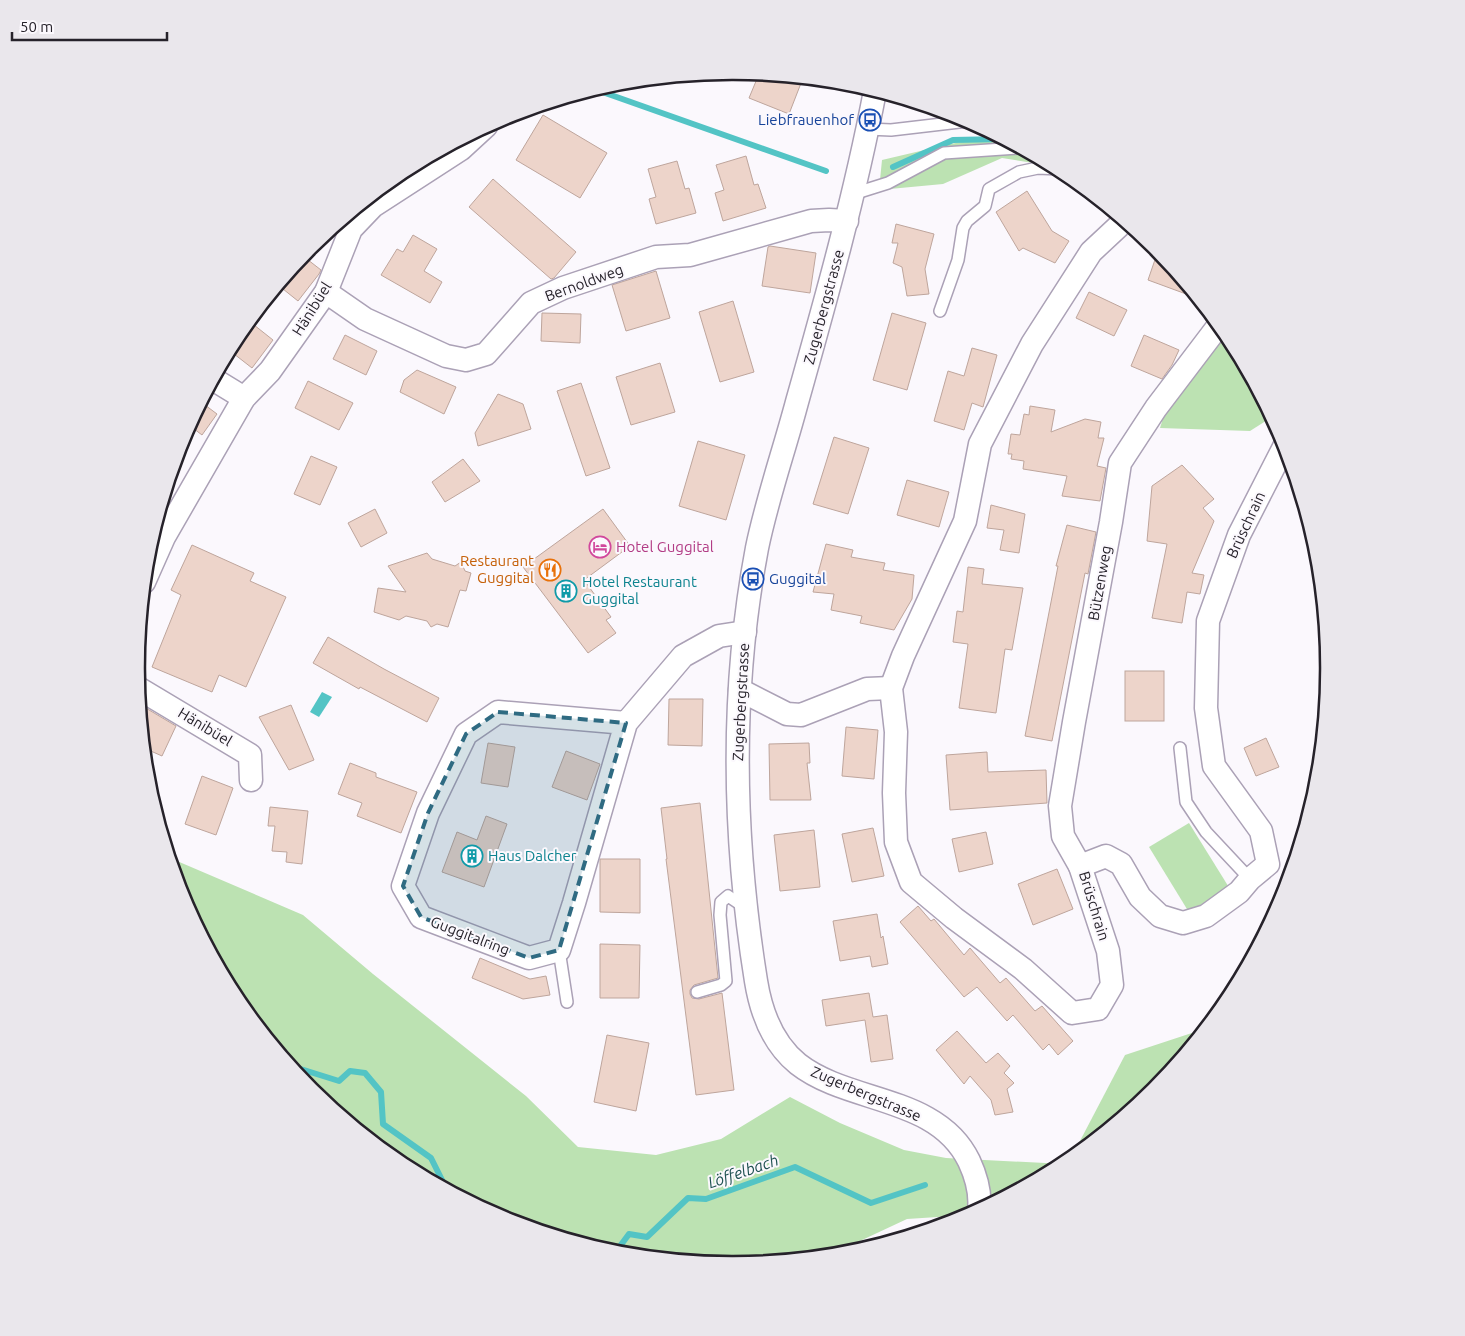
<svg xmlns="http://www.w3.org/2000/svg" width="1465" height="1336" viewBox="0 0 1465 1336" font-family="Ubuntu,sans-serif">
	<style>
		.green { fill: #bce2b2 }
		.water { fill: #53c4c5 }
		.lines { fill: none; stroke-linecap: round; stroke-linejoin: round }
		.stream { stroke: #53c4c5; stroke-width: 6 }
		.building { fill: #edd4ca; stroke: #bea59c }
		.service-casing { stroke: #aba1b6; stroke-width: 14 }
		.minor-casing { stroke: #aba1b6; stroke-width: 25 }
		.service { stroke: #fff; stroke-width: 11 }
		.minor { stroke: #fff; stroke-width: 22 }
		.marked { fill: #2f6b82; fill-opacity: 0.2; stroke: #2f6b82; stroke-width: 4; stroke-dasharray: 10 6; stroke-linejoin: round }
		.labels { text-anchor: middle; stroke-width: 4; stroke-linejoin: round; paint-order: stroke }
		.transit-label { font-size: 15px; fill: #164399; stroke: #fbf8fd; text-anchor: end }
		.street-label { font-size: 15px; fill: #26222a; stroke: #fbf8fd }
		.hotel-label { font-size: 15px; fill: #b23c85; stroke: #fbf8fd; text-anchor: start }
		.food-label { font-size: 15px; fill: #c56008; stroke: #fbf8fd; text-anchor: end }
		.culture-label { font-size: 15px; fill: #0d838f; stroke: #fbf8fd; text-anchor: start }
		.water-label { font-size: 16px; font-style: italic; fill: #205252; stroke: #fbf8fd }
		.rim { fill: none; stroke: #26222a; stroke-width: 2.5 }
	</style>
	<rect width="100%" height="100%" fill="#fbf8fd"/>
	<!-- green -->
	<g class="green">
		<polygon points="997,136 1052,166 1002,158 943,184 879,190 882,160 950,144"/>
		<polygon points="1221,327 1229,337 1272,417 1250,431 1160,428 1176,376"/>
		<polygon points="1189,823 1230,889 1190,914 1149,847"/>
		<polygon points="170,858 303,915 373,974 526,1096 578,1147 656,1155 721,1139 790,1097 840,1123 904,1150 946,1158 1065,1164 968,1215 907,1219 830,1255 732,1265 616,1253 504,1219 401,1164 310,1090 236,999 181,896"/>
		<polygon points="1204,1029 1154,1090 1070,1160 1125,1055"/>
	</g>
	<!-- water -->
	<polygon class="water" points="322,692 332,697 319,717 310,712"/>
	<g class="lines">
		<!-- stream -->
		<g class="stream">
			<polyline points="594,89 826,171"/>
			<polyline points="893,167 953,140 1003,139"/>
			<polyline points="291,1066 339,1081 350,1071 365,1073 381,1092 383,1124 431,1158 444,1184 445,1187"/>
			<polyline points="1087,1145 1088,1145"/>
			<polyline points="615,1253 629,1234 647,1237 688,1198 706,1199 795,1167 871,1203 925,1185"/>
		</g>
	</g>
	<!-- building -->
	<g class="building">
		<polygon points="759,74 803,78 789,114 749,98"/>
		<polygon points="543,115 607,153 580,198 516,160"/>
		<polygon points="746,156 754,185 758,184 766,208 723,221 715,193 724,190 716,165"/>
		<polygon points="677,161 685,189 689,188 696,213 656,224 649,199 656,197 648,169"/>
		<polygon points="493,179 576,252 554,278 551,279 469,207"/>
		<polygon points="1027,191 1052,231 1069,241 1055,263 1023,248 1019,251 996,212"/>
		<polygon points="896,224 934,234 925,269 929,294 907,296 902,267 893,263 898,243 892,243"/>
		<polygon points="413,235 437,249 424,271 442,282 430,303 381,275 397,249 403,252"/>
		<polygon points="770,246 816,253 810,293 762,286 768,247"/>
		<polygon points="1158,251 1197,298 1148,280"/>
		<polygon points="303,256 321,270 319,274 298,301 278,285"/>
		<polygon points="656,271 670,318 626,331 612,285"/>
		<polygon points="1089,292 1127,310 1114,336 1076,318"/>
		<polygon points="733,301 754,372 720,382 699,312"/>
		<polygon points="542,313 581,314 580,343 541,341"/>
		<polygon points="892,313 926,323 907,390 873,380"/>
		<polygon points="249,321 273,340 252,368 229,350 236,336"/>
		<polygon points="345,335 377,351 366,375 333,359"/>
		<polygon points="1144,335 1179,350 1172,365 1162,379 1131,366"/>
		<polygon points="972,348 997,355 983,407 972,403 964,430 934,421 948,371 964,376"/>
		<polygon points="660,363 675,412 631,425 616,377"/>
		<polygon points="417,370 456,387 444,414 400,392 404,380"/>
		<polygon points="308,381 353,403 339,430 295,408"/>
		<polygon points="581,383 610,468 586,476 557,391"/>
		<polygon points="498,394 523,404 531,429 478,446 475,433"/>
		<polygon points="201,402 217,414 202,435 189,425"/>
		<polygon points="1030,406 1055,410 1051,432 1085,419 1101,422 1098,438 1104,438 1097,466 1106,468 1100,501 1062,496 1067,476 1023,469 1024,461 1011,459 1012,454 1008,454 1011,434 1020,435 1024,414 1029,415"/>
		<polygon points="834,437 869,448 848,514 813,504"/>
		<polygon points="698,441 745,455 726,520 679,506"/>
		<polygon points="311,456 337,467 320,505 294,494"/>
		<polygon points="463,459 480,481 445,502 432,482"/>
		<polygon points="1182,465 1214,499 1203,508 1214,521 1192,573 1204,575 1200,594 1187,592 1182,623 1152,618 1167,544 1147,541 1152,486"/>
		<polygon points="907,480 949,492 939,527 897,515"/>
		<polygon points="991,505 1025,514 1019,553 1000,550 1004,530 987,528"/>
		<polygon points="375,509 387,533 361,547 348,523"/>
		<polygon points="603,509 630,546 584,580 611,617 606,620 616,633 588,653 523,567"/>
		<polygon points="1067,525 1096,532 1088,574 1085,573 1052,741 1025,736 1058,566 1056,566"/>
		<polygon points="826,544 853,550 851,557 885,563 883,570 914,575 912,599 894,630 860,623 862,616 831,610 834,594 813,592"/>
		<polygon points="192,545 254,573 250,581 286,597 246,687 219,675 212,692 152,667 181,595 171,590"/>
		<polygon points="427,553 432,559 455,566 461,562 465,571 471,573 466,591 460,590 448,627 437,624 431,627 427,621 406,616 399,620 374,612 378,588 406,592 388,566"/>
		<polygon points="968,567 984,569 982,584 1023,588 1012,650 1005,649 996,713 959,708 968,644 953,642 957,611 963,612"/>
		<polygon points="328,637 384,669 439,698 427,722 360,687 359,689 313,663"/>
		<rect x="1125" y="671" width="39" height="50"/>
		<polygon points="669,699 703,699 702,746 668,745"/>
		<polygon points="139,704 176,726 162,756 144,748"/>
		<polygon points="291,705 314,760 289,770 259,717"/>
		<polygon points="846,727 878,730 874,779 842,776"/>
		<polygon points="1266,738 1279,767 1256,776 1244,748"/>
		<polygon points="488,743 515,747 508,787 481,783"/>
		<polygon points="809,743 810,763 807,763 811,800 770,800 769,744"/>
		<polygon points="566,751 600,764 587,800 552,787"/>
		<polygon points="987,752 988,772 1046,770 1047,803 950,810 946,755"/>
		<polygon points="350,763 376,773 376,777 417,792 401,833 357,816 362,803 338,794"/>
		<polygon points="202,776 233,788 216,835 185,824"/>
		<polygon points="700,803 718,978 694,985 690,990 690,994 692,998 699,999 722,993 734,1090 696,1095 666,859 667,859 661,808"/>
		<polygon points="270,807 308,811 302,864 286,862 287,852 272,851 275,826 268,826"/>
		<polygon points="486,816 507,824 484,887 442,872 457,832 477,840"/>
		<polygon points="873,828 884,876 852,882 842,834"/>
		<polygon points="814,830 820,887 780,891 774,835"/>
		<polygon points="986,832 993,864 959,872 952,839"/>
		<polygon points="600,859 640,859 640,913 600,912"/>
		<polygon points="1057,869 1073,909 1033,925 1018,884"/>
		<polygon points="918,906 931,921 934,919 964,955 970,948 1000,983 1006,978 1035,1011 1042,1006 1073,1041 1058,1055 1049,1044 1043,1050 1013,1015 1007,1021 977,987 964,997 900,922"/>
		<polygon points="877,914 881,938 883,936 888,964 872,967 870,956 840,961 833,921"/>
		<polygon points="600,944 640,945 639,998 600,998"/>
		<polygon points="480,958 530,979 546,976 550,995 523,999 472,978"/>
		<polygon points="869,993 873,1017 887,1015 893,1059 871,1062 865,1020 826,1026 822,1000"/>
		<polygon points="957,1031 986,1063 998,1053 1010,1066 1004,1073 1014,1083 1007,1089 1013,1112 995,1115 991,1100 970,1076 964,1084 936,1050"/>
		<polygon points="607,1035 649,1043 636,1111 594,1102"/>
	</g>
	<g class="lines">
		<!-- service casing -->
		<g class="service-casing">
			<g id="service">
				<polyline points="868,129 891,130 968,121"/>
				<polyline points="853,194 888,183 944,153 1019,148"/>
				<polyline points="940,311 958,260 963,228 967,221 985,206 989,189 1019,172 1038,168 1059,169"/>
				<polyline points="1180,748 1186,802 1206,832 1250,879"/>
				<polyline points="559,950 567,1002"/>
				<polyline points="697,992 721,985 726,981 720,915 721,902 728,896 746,908"/>
			</g>
		</g>
		<!-- minor casing -->
		<g class="minor-casing">
			<g id="minor">
				<path d="M 875,91 C 855,196 826,299 797,402 C 784,451 767,499 757,548 C 730,691 733,838 756,981 C 761,1012 772,1043 798,1064 C 849,1104 937,1095 969,1161 C 976,1176 981,1193 979,1210"/>
				<polyline points="1126,222 1121,224 1091,252 1032,344 980,444 965,521 903,656 891,688 896,732 894,793 896,842 911,882 954,918 1023,969 1072,1013 1098,1009 1112,985 1108,951 1080,866 1106,856 1121,864 1140,897 1160,916 1183,923 1206,916 1239,892 1250,879 1268,864 1261,831 1214,766 1206,708 1208,621 1239,535 1285,445"/>
				<polyline points="326,292 365,319 446,356 466,360 486,354 531,303 563,288 656,257 690,255 811,221 829,220 847,221"/>
				<polyline points="213,379 244,398"/>
				<polyline points="144,582 164,537 244,398 270,371 326,292 351,229 373,206 461,149 486,126"/>
				<polyline points="138,688 250,755 251,780"/>
				<polyline points="740,690 787,714 801,715 867,689 891,688"/>
				<polyline points="626,723 498,712 466,734 428,813 403,886 421,917 529,958 559,950 574,903 626,723 683,656 719,636 745,632"/>
				<polyline points="1080,866 1063,836 1060,806 1074,722 1111,522 1120,463 1156,408 1219,325"/>
			</g>
		</g>
		<!-- service -->
		<use href="#service" class="service"/>
		<!-- minor -->
		<use href="#minor" class="minor"/>
	</g>
	<!-- marked area -->
	<path class="marked" d="M 498,712 L 626,723 L 559,950 L 529,958 L 421,917 L 403,886 L 428,813 L 466,734 Z"/>
	<!-- icons -->
	<defs>
		<g id="bus-ring" transform="scale(1.125)"><circle r="9.5" fill="#fbf8fd" stroke="#1a4fb4" stroke-width="1.5"/><path d="M-5-6H5V4H4V6H2V4H-2V6H-4V4H-5ZM-3.5-4V0h7V-4ZM-3.5 1.2v1.5H-2V1.2ZM2 1.2v1.5H3.5V1.2Z" fill="#1a4fb4"/></g>
		<g id="hotel-ring" transform="scale(1.125)"><circle r="9.5" fill="#fbf8fd" stroke="#d1479c" stroke-width="1.5"/><path d="M-6-4.5h1.5V1H6V5H4.5V3h-9V5H-6ZM-4 0a1.8 1.8 0 1 1 3.6 0ZM.5 0V-2.5h3Q6-2.5 6 0Z" fill="#d1479c"/></g>
		<g id="restaurant-ring" transform="scale(1.125)"><circle r="9.5" fill="#fbf8fd" stroke="#e8710a" stroke-width="1.5"/><path d="M-5-6h1v4h1v-4h1v4h1v-4h1v5L-1.5 .5V6h-2V.5L-5-1ZM5-6V6H3V1.5H1.5Q1.5-4 5-6Z" fill="#e8710a"/></g>
		<g id="building-ring" transform="scale(1.125)"><circle r="9.5" fill="#fbf8fd" stroke="#0f9aa8" stroke-width="1.5"/><path d="M-4-6H4V6H1V3H-1V6H-4ZM-2.5-4.3h1.7v1.8h-1.7ZM.8-4.3h1.7v1.8H.8ZM-2.5-1h1.7V.8h-1.7ZM.8-1h1.7V.8H.8Z" fill="#0f9aa8"/></g>
	</defs>
	<g fill-rule="evenodd">
		<use href="#bus-ring" x="870" y="120"/>
		<use href="#hotel-ring" x="600" y="547"/>
		<use href="#restaurant-ring" x="550" y="570"/>
		<use href="#bus-ring" x="753" y="579"/>
		<use href="#building-ring" x="566" y="591"/>
		<use href="#building-ring" x="472" y="856"/>
	</g>
	<g class="labels">
		<!-- transit labels -->
		<g class="transit-label">
			<text x="854" y="125">Liebfrauenhof</text>
			<text x="769" y="584" text-anchor="start">Guggital</text>
		</g>
		<!-- street labels -->
		<g class="street-label">
			<text transform="translate(584 283) rotate(-20)" y="5">Bernoldweg</text>
			<text transform="translate(824 307) rotate(-75)" y="5">Zugerbergstrasse</text>
			<text transform="translate(312 309) rotate(-58)" y="5">Hänibüel</text>
			<text transform="translate(1246 525) rotate(-65)" y="5">Brüschrain</text>
			<text transform="translate(1100 583) rotate(-80)" y="5">Bützenweg</text>
			<text transform="translate(741 702) rotate(-87)" y="5">Zugerbergstrasse</text>
			<text transform="translate(205 727) rotate(31)" y="5">Hänibüel</text>
			<text transform="translate(1094 906) rotate(73)" y="5">Brüschrain</text>
			<text transform="translate(470 936) rotate(21)" y="5">Guggitalring</text>
			<text transform="translate(866 1094) rotate(23)" y="5">Zugerbergstrasse</text>
		</g>
		<!-- hotel labels -->
		<g class="hotel-label">
			<text x="616" y="552">Hotel Guggital</text>
		</g>
		<!-- food labels -->
		<g class="food-label">
			<text x="534" y="566">Restaurant<tspan x="534" dy="17">Guggital</tspan></text>
		</g>
		<!-- culture labels -->
		<g class="culture-label">
			<text x="582" y="587">Hotel Restaurant<tspan x="582" dy="17">Guggital</tspan></text>
			<text x="488" y="861">Haus Dalcher</text>
		</g>
		<!-- water labels -->
		<g class="water-label">
			<text transform="translate(743 1171) rotate(-19)" y="6">Löffelbach</text>
		</g>
	</g>
	<!-- crop -->
	<path d="M0 0H1465V1336H0ZM732 80H733A587 587 0 0 1 1320 667V669A587 587 0 0 1 733 1256H732A587 587 0 0 1 145 669V667A587 587 0 0 1 732 80Z" fill="#eae7ec" fill-rule="evenodd"/>
	<path class="rim" d="M732 80H733A587 587 0 0 1 1320 667V669A587 587 0 0 1 733 1256H732A587 587 0 0 1 145 669V667A587 587 0 0 1 732 80Z"/>
	<!-- scale -->
	<path d="M12 32v8h155v-8" fill="none" stroke="#26222a" stroke-width="2.5"/>
	<text x="20" y="32" font-size="15" fill="#26222a" stroke="#fbf8fd" stroke-width="4" paint-order="stroke">50 m</text>
</svg>
